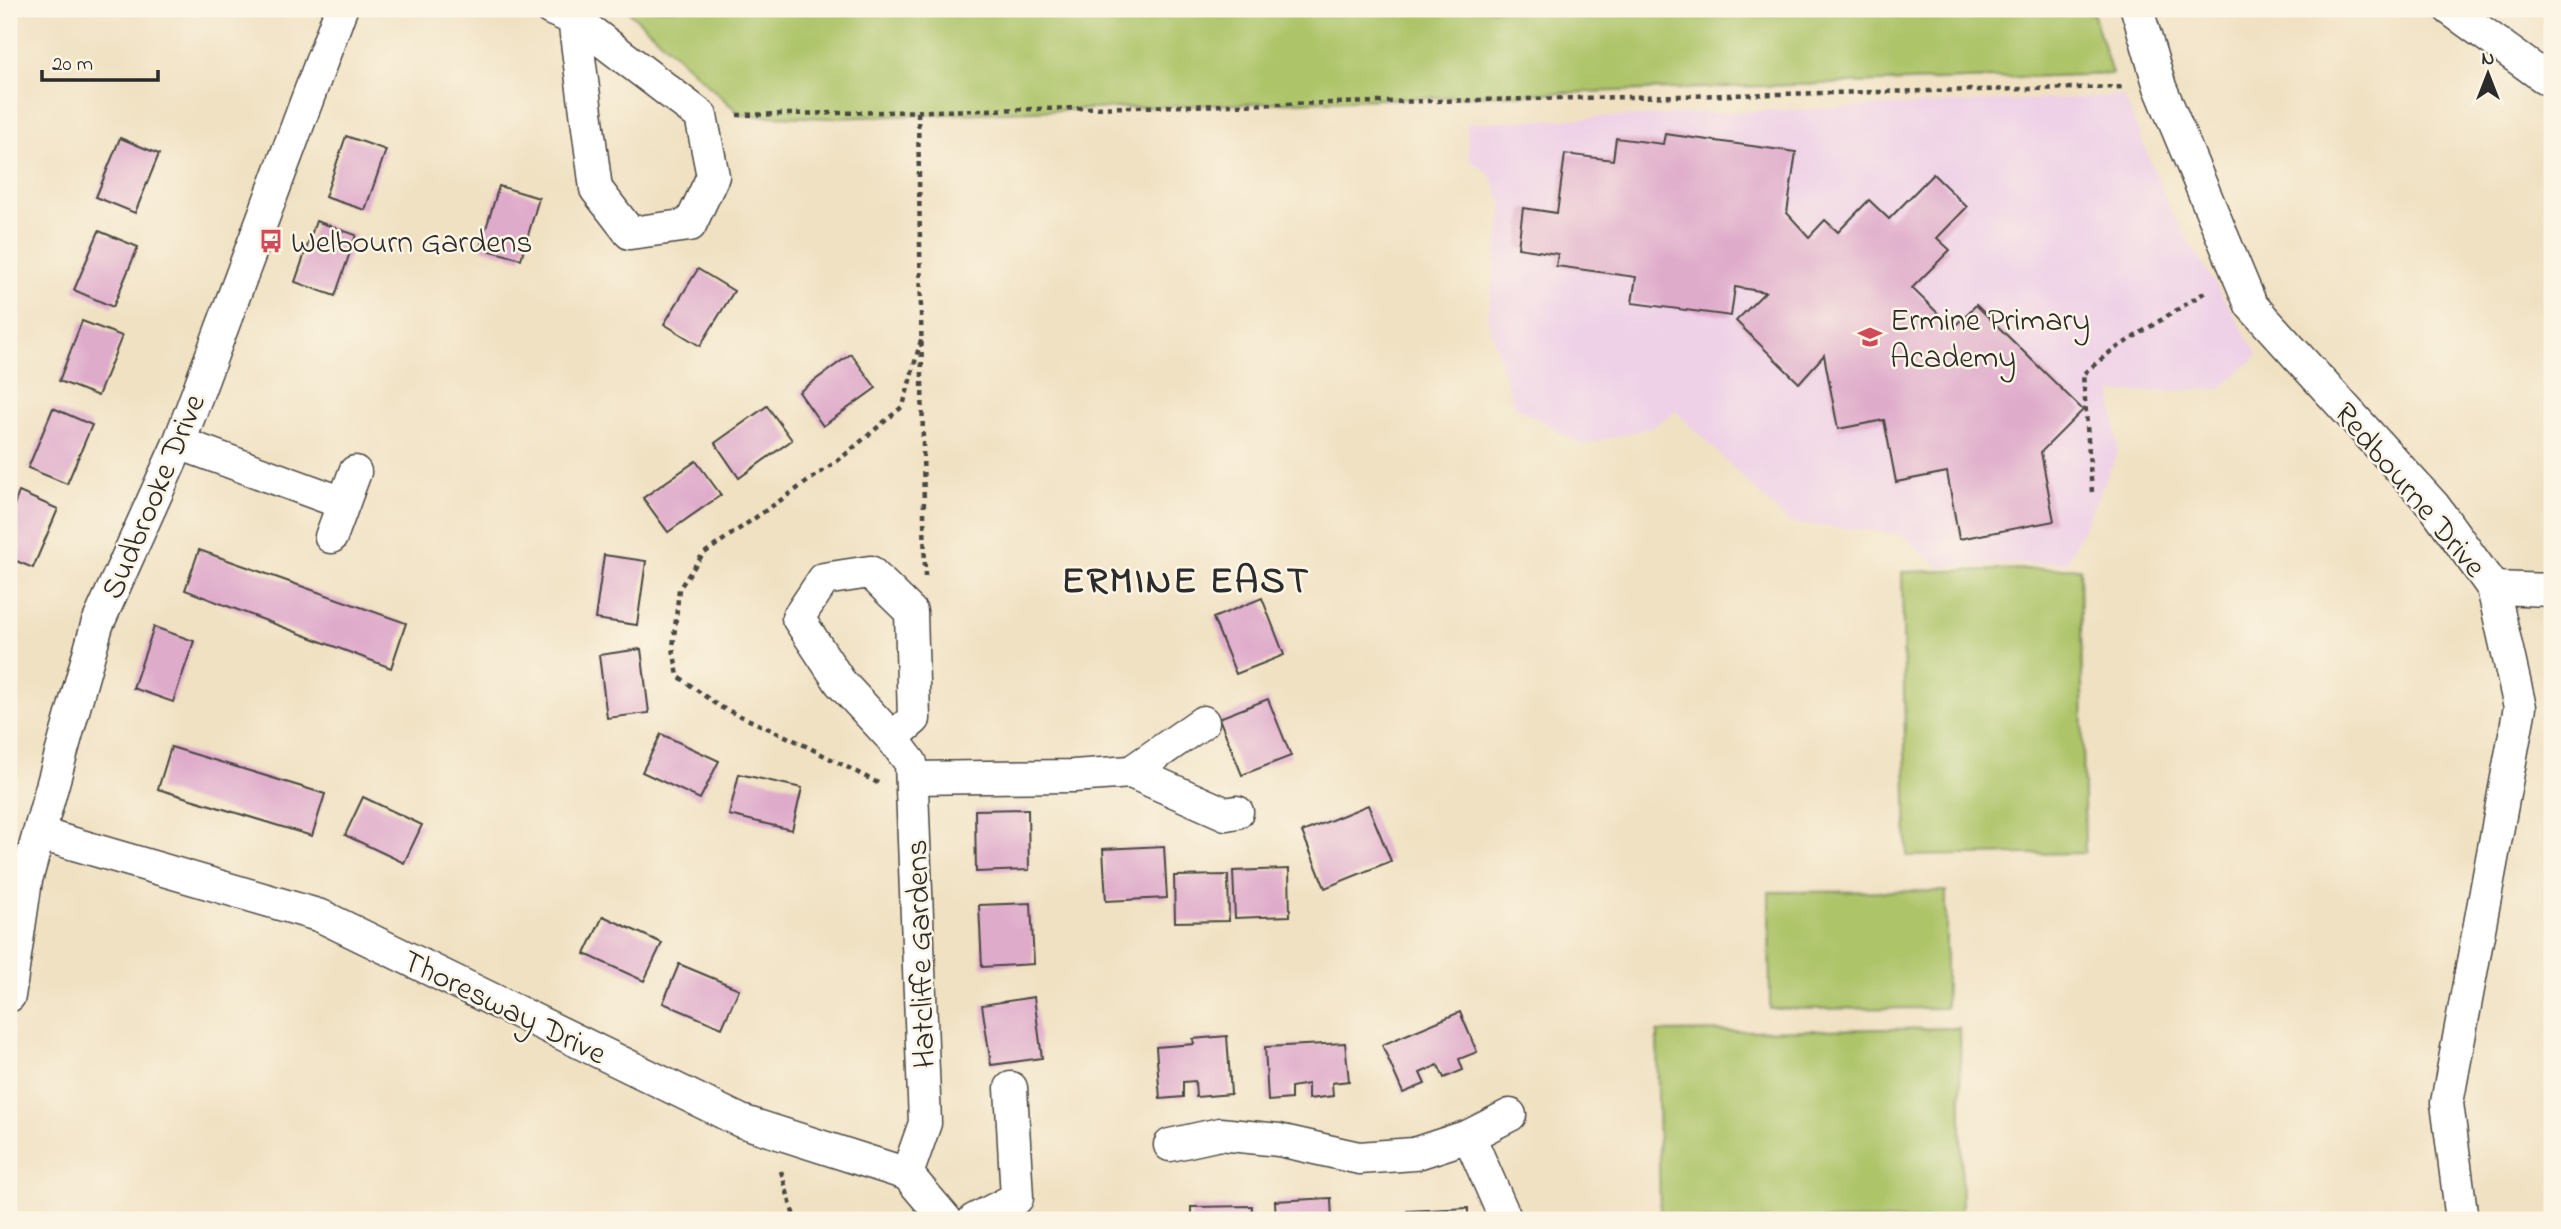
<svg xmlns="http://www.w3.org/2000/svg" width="2561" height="1229" viewBox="0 0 2561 1229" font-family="'Indie Flower',sans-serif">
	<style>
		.built { fill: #eed0e7 }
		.green { fill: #adc469; stroke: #6c784a; stroke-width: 2 }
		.building { fill: #dfabcb }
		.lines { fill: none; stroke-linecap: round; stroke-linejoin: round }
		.street-casing { stroke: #494642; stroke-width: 35 }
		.path { stroke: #494642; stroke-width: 4.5; stroke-dasharray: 5 5; stroke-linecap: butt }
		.street { stroke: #fff; stroke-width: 32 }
		.labels { text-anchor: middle; stroke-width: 5; stroke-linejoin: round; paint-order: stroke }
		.poi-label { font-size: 32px; fill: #2b2b2b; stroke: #fcf5e5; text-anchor: start }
		.street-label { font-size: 32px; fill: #2b2b2b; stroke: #fcf5e5 }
		.district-label { font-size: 38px; font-weight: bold; letter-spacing: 2px; fill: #2b2b2b; stroke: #fcf5e5 }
	</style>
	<rect width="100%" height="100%" fill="#fcf5e5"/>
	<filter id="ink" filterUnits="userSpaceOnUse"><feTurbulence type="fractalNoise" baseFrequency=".0143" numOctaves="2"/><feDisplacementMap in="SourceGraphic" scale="14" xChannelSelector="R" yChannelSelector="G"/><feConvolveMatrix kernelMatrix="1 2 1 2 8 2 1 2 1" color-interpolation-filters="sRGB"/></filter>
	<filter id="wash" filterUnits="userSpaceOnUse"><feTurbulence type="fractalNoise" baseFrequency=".00686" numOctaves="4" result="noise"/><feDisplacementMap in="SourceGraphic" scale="28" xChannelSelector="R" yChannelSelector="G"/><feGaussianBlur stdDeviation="1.57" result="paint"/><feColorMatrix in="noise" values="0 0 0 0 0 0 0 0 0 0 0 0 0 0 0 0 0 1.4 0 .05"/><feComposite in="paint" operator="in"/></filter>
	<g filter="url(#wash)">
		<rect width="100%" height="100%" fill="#f0e1c2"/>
		<!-- built -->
		<polygon class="built" points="2124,96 2170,209 2258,355 2220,389 2112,393 2118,453 2067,562 1939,567 1900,534 1789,523 1676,411 1652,427 1583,445 1513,405 1488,319 1503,205 1490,174 1469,159 1467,123"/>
		<!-- green -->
		<g class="green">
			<polygon points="626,9 2092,9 2112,74 832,118 741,115"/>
			<polygon points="2080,568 2085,853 1907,856 1902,572"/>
			<polygon points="1946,891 1946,1008 1770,1009 1769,892"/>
			<polygon points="1960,1028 1962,1220 1660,1220 1657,1032"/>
		</g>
		<g id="blocks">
			<!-- building -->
			<g class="building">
				<polygon points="1665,134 1796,152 1787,213 1809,237 1825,220 1838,232 1869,200 1889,219 1933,174 1967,207 1937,238 1950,250 1912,288 1953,328 1976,305 2083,410 2041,452 2054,521 1959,539 1947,472 1896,482 1884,420 1838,429 1824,355 1799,383 1736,321 1765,292 1735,287 1731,316 1632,303 1636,277 1556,266 1558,254 1518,248 1523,208 1557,213 1565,154 1613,160 1616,138 1663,144"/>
				<polygon points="346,136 386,150 365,210 325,197"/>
				<polygon points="120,138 159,154 135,213 96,197"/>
				<polygon points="499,186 539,198 521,259 480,248"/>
				<polygon points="316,221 356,235 335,296 295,282"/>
				<polygon points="99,231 138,247 113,307 74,290"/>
				<polygon points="698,269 734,291 700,346 664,324"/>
				<polygon points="82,321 122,336 98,396 59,381"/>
				<polygon points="851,354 876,388 823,426 799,392"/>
				<polygon points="767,406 792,440 739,478 715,443"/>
				<polygon points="53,408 92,425 67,484 28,468"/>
				<polygon points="696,461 721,495 668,532 643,498"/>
				<polygon points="19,492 58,509 33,568 9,558 9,518"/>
				<polygon points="199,550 406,623 391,668 185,590"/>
				<polygon points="604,555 646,561 637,625 595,619"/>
				<polygon points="1262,598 1284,655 1236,674 1213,618"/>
				<polygon points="154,627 194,641 173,702 133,688"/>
				<polygon points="641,649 649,713 607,718 599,655"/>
				<polygon points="1268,699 1291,756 1242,775 1219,718"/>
				<polygon points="661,734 719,761 700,799 642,772"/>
				<polygon points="171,747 325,794 312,836 158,789"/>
				<polygon points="739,774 802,788 792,830 729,815"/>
				<polygon points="363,797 422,825 404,863 345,835"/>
				<polygon points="1368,805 1391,861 1325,888 1302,832"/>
				<polygon points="1028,809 1029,870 976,872 975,810"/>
				<polygon points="1164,846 1167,898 1106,901 1103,849"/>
				<polygon points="1289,869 1290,916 1235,918 1233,871"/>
				<polygon points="1228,875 1229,921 1175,922 1174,876"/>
				<polygon points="1031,903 1034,964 982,967 979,905"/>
				<polygon points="603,916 662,943 644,981 585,954"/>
				<polygon points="679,964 739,989 722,1028 663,1003"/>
				<polygon points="1034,997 1042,1058 991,1065 982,1005"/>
				<polygon points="1460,1012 1477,1052 1459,1059 1463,1070 1444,1078 1438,1065 1420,1073 1425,1084 1403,1093 1382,1045"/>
				<polygon points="1227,1036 1231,1094 1196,1097 1195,1081 1183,1082 1183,1097 1160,1099 1156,1047 1194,1044 1193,1039"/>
				<polygon points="1345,1043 1349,1081 1332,1083 1333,1096 1308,1099 1308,1084 1291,1087 1291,1099 1268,1101 1265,1047"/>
				<polygon points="1331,1198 1332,1220 1276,1220 1275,1201"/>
				<polygon points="1252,1206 1252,1220 1191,1220 1191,1207"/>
				<polygon points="1468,1208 1468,1220 1407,1220 1407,1211"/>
			</g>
		</g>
	</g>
	<g filter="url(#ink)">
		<use href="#blocks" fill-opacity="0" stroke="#494642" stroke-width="2"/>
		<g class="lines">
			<!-- street casing -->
			<g class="street-casing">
				<g id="street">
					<polyline points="551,9 574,19 701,116 713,176 690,225 630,233 596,189 574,19"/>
					<polyline points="2137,9 2160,87 2251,305 2434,506 2493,588 2520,707 2447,1103 2462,1220"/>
					<polyline points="2450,9 2544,77 2552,74"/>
					<polyline points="179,443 343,503"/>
					<polyline points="331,537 355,472"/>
					<polyline points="2493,588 2552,590"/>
					<polyline points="892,738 914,719 911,612 870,572 824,579 798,618 840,682 892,738 911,763 925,1123 907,1174"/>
					<polyline points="1131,772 1203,722"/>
					<polyline points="912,778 1073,776 1131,772 1226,814 1237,812"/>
					<polyline points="40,834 321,916 741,1121 907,1174 946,1220"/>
					<polyline points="9,996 26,880 97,625 179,443 341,9"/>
					<polyline points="1469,1136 1506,1220"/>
					<polyline points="1170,1145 1220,1134 1279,1140 1359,1158 1414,1154 1469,1136 1510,1115"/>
					<polyline points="974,1220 1017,1198 1011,1088"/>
				</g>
			</g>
			<!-- path -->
			<g class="path">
				<polyline points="918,112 925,578"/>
				<polyline points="737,115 2125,87"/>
				<polyline points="2092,492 2083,374 2110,352 2207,291"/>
				<polyline points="878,783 794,740 718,706 678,676 673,648 679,589 703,554 840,459 903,406 922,336"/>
				<polyline points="781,1171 795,1220"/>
			</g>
			<!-- street -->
			<use href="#street" class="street"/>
		</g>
	</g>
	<!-- icons -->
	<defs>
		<g id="bus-bare" transform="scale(1.89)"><path d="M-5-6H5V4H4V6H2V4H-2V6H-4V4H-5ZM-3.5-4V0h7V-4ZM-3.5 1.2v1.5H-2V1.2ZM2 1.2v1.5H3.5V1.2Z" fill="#d1495b" stroke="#fcf5e5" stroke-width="2.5" paint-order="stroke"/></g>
		<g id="school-bare" transform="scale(1.89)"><path d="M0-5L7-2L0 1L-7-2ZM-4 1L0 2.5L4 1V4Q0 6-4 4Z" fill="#d1495b" stroke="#fcf5e5" stroke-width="2.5" paint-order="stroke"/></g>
	</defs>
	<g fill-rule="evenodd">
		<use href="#bus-bare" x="271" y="241"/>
		<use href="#school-bare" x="1870" y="337"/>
	</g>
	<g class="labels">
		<!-- poi labels -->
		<g class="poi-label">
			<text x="291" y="252">Welbourn Gardens</text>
			<text x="1890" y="330">Ermine Primary<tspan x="1890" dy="37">Academy</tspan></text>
		</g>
		<!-- street labels -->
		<g class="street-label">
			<text transform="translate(2411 489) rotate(50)" y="11">Redbourne Drive</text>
			<text transform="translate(152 496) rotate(-67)" y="11">Sudbrooke Drive</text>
			<text transform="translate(919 954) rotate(-92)" y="11">Hatcliffe Gardens</text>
			<text transform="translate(505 1006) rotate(26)" y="11">Thoresway Drive</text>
		</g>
		<!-- district labels -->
		<g class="district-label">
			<text x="1186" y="592">ERMINE EAST</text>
		</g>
	</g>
	<!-- margin -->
	<rect width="2561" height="1229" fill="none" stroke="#fcf5e5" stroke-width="35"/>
	<!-- north arrow -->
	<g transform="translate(2488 74)" stroke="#fcf5e5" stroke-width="5" paint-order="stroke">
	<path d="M0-5L12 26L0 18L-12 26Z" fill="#2b2b2b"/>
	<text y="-10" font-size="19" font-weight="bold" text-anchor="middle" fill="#2b2b2b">N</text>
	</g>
	<!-- scale -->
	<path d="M42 70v10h116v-10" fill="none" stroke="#2b2b2b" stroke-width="3.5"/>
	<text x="52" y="70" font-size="21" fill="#2b2b2b" stroke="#fcf5e5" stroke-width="5" paint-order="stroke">20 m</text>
</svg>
